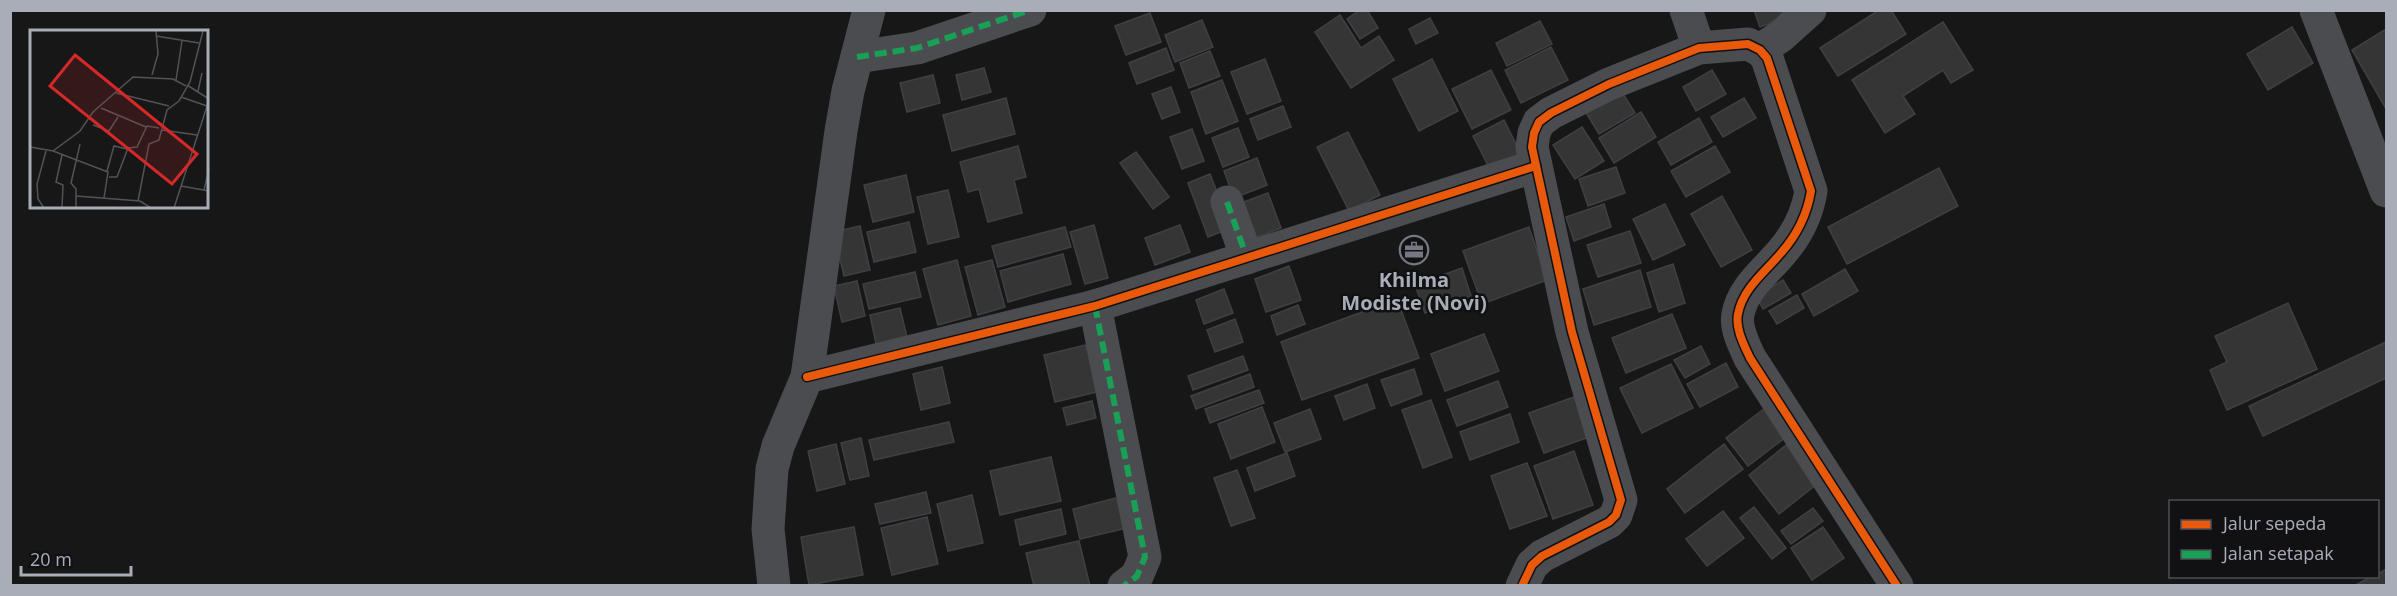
<svg xmlns="http://www.w3.org/2000/svg" width="2397" height="596" viewBox="0 0 2397 596" font-family="'Open Sans',sans-serif">
	<style>
		.building { fill: #353536; stroke: #3f4043; stroke-width: 1.5 }
		.lines { fill: none; stroke-linecap: round; stroke-linejoin: round }
		.minor { stroke: #4b4c50; stroke-width: 33 }
		.quiet { stroke: #1a9f57; stroke-width: 6; stroke-dasharray: 12 6; stroke-linecap: butt }
		.cycleway-casing { stroke: #111113; stroke-width: 11 }
		.cycleway { stroke: #e8590c; stroke-width: 8 }
		.labels { text-anchor: middle; stroke-width: 5; stroke-linejoin: round; paint-order: stroke }
		.poi-label { font-size: 20px; font-weight: bold; fill: #a8adb8; stroke: #111113 }
		.inset-road { fill: none; stroke: #515357; stroke-width: 1.5 }
		.view { fill: #d62828; fill-opacity: 0.15; stroke: #d62828; stroke-width: 3 }
		.inset-edge { fill: none; stroke: #a8adb8; stroke-width: 3 }
	</style>
	<rect width="100%" height="100%" fill="#171717"/>
	<!-- building -->
	<g class="building">
		<polygon points="1360,10 1367,10 1378,28 1360,39 1347,19"/>
		<polygon points="1754,10 1787,10 1789,16 1760,27"/>
		<polygon points="1879,10 1891,10 1906,34 1838,76 1820,48"/>
		<polygon points="1150,13 1161,42 1126,55 1115,26"/>
		<polygon points="1340,15 1361,48 1379,36 1394,60 1351,88 1315,32"/>
		<polygon points="1430,18 1438,33 1416,44 1409,29"/>
		<polygon points="1202,20 1213,47 1175,62 1165,35"/>
		<polygon points="1540,21 1552,44 1507,66 1496,43"/>
		<polygon points="1943,22 1973,70 1951,83 1943,70 1903,96 1915,114 1885,133 1852,80"/>
		<polygon points="2292,27 2313,63 2268,90 2247,54"/>
		<polygon points="2386,29 2386,106 2385,107 2352,50"/>
		<polygon points="1551,47 1568,80 1521,103 1505,70"/>
		<polygon points="1166,48 1174,70 1137,84 1129,63"/>
		<polygon points="1210,51 1220,76 1189,88 1180,63"/>
		<polygon points="1265,59 1281,101 1247,114 1231,72"/>
		<polygon points="1432,59 1458,111 1419,131 1393,79"/>
		<polygon points="984,68 991,92 962,100 956,75"/>
		<polygon points="1491,70 1511,110 1472,129 1452,89"/>
		<polygon points="1712,70 1726,94 1696,111 1683,87"/>
		<polygon points="933,75 940,103 907,112 900,83"/>
		<polygon points="1222,80 1238,121 1206,134 1191,92"/>
		<polygon points="1171,87 1180,112 1162,119 1152,94"/>
		<polygon points="1620,89 1635,113 1599,134 1585,111"/>
		<polygon points="1006,98 1015,134 952,151 943,115"/>
		<polygon points="1744,98 1756,118 1723,137 1711,117"/>
		<polygon points="1283,106 1291,127 1258,140 1250,119"/>
		<polygon points="1641,112 1656,137 1614,163 1599,138"/>
		<polygon points="1699,118 1712,142 1671,165 1658,142"/>
		<polygon points="1504,120 1523,158 1492,173 1473,136"/>
		<polygon points="1582,127 1604,161 1575,179 1553,145"/>
		<polygon points="1238,128 1249,157 1223,167 1212,138"/>
		<polygon points="1192,129 1204,161 1182,169 1170,137"/>
		<polygon points="1348,132 1380,195 1349,211 1317,147"/>
		<polygon points="1018,146 1026,177 1014,180 1022,213 988,222 979,189 968,192 960,162"/>
		<polygon points="1715,146 1730,172 1686,197 1671,171"/>
		<polygon points="1136,152 1169,197 1153,209 1120,163"/>
		<polygon points="1257,158 1267,185 1234,198 1224,171"/>
		<polygon points="1616,167 1625,193 1588,206 1579,179"/>
		<polygon points="1939,168 1958,206 1847,264 1828,227"/>
		<polygon points="1210,174 1231,228 1208,237 1188,183"/>
		<polygon points="906,175 914,212 873,222 864,185"/>
		<polygon points="948,190 959,237 928,244 917,197"/>
		<polygon points="1268,193 1281,228 1247,241 1233,206"/>
		<polygon points="1722,196 1752,250 1721,267 1691,214"/>
		<polygon points="1604,204 1611,227 1574,241 1566,217"/>
		<polygon points="1665,204 1685,245 1653,260 1633,219"/>
		<polygon points="909,222 916,252 874,262 867,232"/>
		<polygon points="1094,225 1108,278 1085,284 1070,232"/>
		<polygon points="1180,225 1190,252 1155,265 1145,238"/>
		<polygon points="860,226 870,270 844,276 834,232"/>
		<polygon points="1065,227 1071,247 998,267 992,246"/>
		<polygon points="1529,227 1547,280 1482,304 1463,251"/>
		<polygon points="1630,231 1641,263 1598,277 1587,245"/>
		<polygon points="1063,254 1071,284 1008,302 1000,271"/>
		<polygon points="957,260 971,316 938,325 923,269"/>
		<polygon points="992,260 1005,307 978,315 965,267"/>
		<polygon points="1673,264 1685,303 1659,312 1647,273"/>
		<polygon points="1289,266 1301,300 1266,312 1255,279"/>
		<polygon points="1462,268 1471,296 1425,313 1415,285"/>
		<polygon points="1845,269 1858,291 1814,316 1802,294"/>
		<polygon points="1640,270 1651,307 1594,325 1583,289"/>
		<polygon points="915,272 921,297 869,309 863,284"/>
		<polygon points="1783,280 1791,293 1763,309 1756,296"/>
		<polygon points="857,281 865,316 842,322 834,286"/>
		<polygon points="1224,289 1233,313 1204,324 1196,300"/>
		<polygon points="1797,295 1804,308 1777,324 1769,311"/>
		<polygon points="1397,299 1419,358 1302,400 1281,342"/>
		<polygon points="2288,303 2317,369 2227,410 2210,370 2227,362 2215,336"/>
		<polygon points="1298,305 1305,324 1277,335 1271,316"/>
		<polygon points="900,308 907,337 876,344 870,315"/>
		<polygon points="1672,314 1686,348 1626,373 1612,338"/>
		<polygon points="1235,319 1243,342 1215,352 1207,330"/>
		<polygon points="1484,334 1499,371 1445,391 1431,354"/>
		<polygon points="2386,342 2386,378 2263,436 2249,406"/>
		<polygon points="1086,345 1097,392 1055,402 1044,355"/>
		<polygon points="1701,346 1710,364 1685,378 1674,360"/>
		<polygon points="1243,356 1248,370 1193,390 1188,376"/>
		<polygon points="1726,363 1738,387 1700,407 1687,384"/>
		<polygon points="1671,364 1693,408 1642,433 1620,388"/>
		<polygon points="942,367 950,403 921,410 913,374"/>
		<polygon points="1414,369 1422,394 1391,406 1381,380"/>
		<polygon points="1250,374 1254,387 1196,409 1191,396"/>
		<polygon points="1498,381 1508,407 1457,426 1447,400"/>
		<polygon points="1367,384 1375,408 1344,420 1335,396"/>
		<polygon points="1259,390 1264,403 1210,423 1205,409"/>
		<polygon points="1574,397 1589,437 1544,453 1529,413"/>
		<polygon points="1431,400 1452,457 1423,468 1402,410"/>
		<polygon points="1092,401 1096,418 1067,425 1063,408"/>
		<polygon points="1262,407 1275,442 1231,459 1218,424"/>
		<polygon points="1765,408 1786,437 1748,466 1726,438"/>
		<polygon points="1310,409 1321,439 1285,452 1274,423"/>
		<polygon points="1510,414 1519,442 1470,460 1460,432"/>
		<polygon points="949,422 954,442 874,460 869,440"/>
		<polygon points="861,438 869,476 850,480 841,443"/>
		<polygon points="836,444 845,484 817,491 808,451"/>
		<polygon points="1724,444 1743,469 1685,513 1667,489"/>
		<polygon points="1786,445 1817,484 1779,514 1749,475"/>
		<polygon points="1574,451 1593,505 1553,519 1534,466"/>
		<polygon points="1287,453 1295,476 1255,491 1247,468"/>
		<polygon points="1051,457 1061,501 1000,515 990,471"/>
		<polygon points="1527,463 1547,516 1510,529 1491,476"/>
		<polygon points="1237,470 1255,518 1231,526 1214,478"/>
		<polygon points="926,492 931,513 880,524 875,504"/>
		<polygon points="972,495 983,543 948,551 937,504"/>
		<polygon points="1120,497 1127,528 1080,539 1073,509"/>
		<polygon points="1754,507 1786,548 1772,559 1740,518"/>
		<polygon points="1813,508 1823,521 1791,544 1781,531"/>
		<polygon points="1061,509 1066,534 1020,545 1015,520"/>
		<polygon points="1723,511 1744,538 1707,566 1686,539"/>
		<polygon points="927,517 938,564 892,575 881,528"/>
		<polygon points="854,527 863,575 809,585 801,537"/>
		<polygon points="1823,527 1844,558 1812,580 1791,548"/>
		<polygon points="1079,541 1090,586 1034,586 1026,553"/>
		<polygon points="2386,569 2386,586 2354,586 2372,576 2378,576 2378,574"/>
	</g>
	<g class="lines">
		<!-- minor -->
		<g class="minor">
			<polyline points="1686,10 1699,48"/>
			<polyline points="2316,10 2386,191"/>
			<polyline points="1760,50 1781,36 1810,10"/>
			<polyline points="857,57 917,48 1030,10"/>
			<polyline points="1227,202 1247,258"/>
			<polyline points="1095,306 1145,557 1137,576 1124,586"/>
			<polyline points="807,377 1095,306 1536,166"/>
			<polyline points="774,586 768,529 772,469 778,446 807,377 841,131 848,91 869,10"/>
			<path d="M 1522,586 L 1532,565 L 1542,556 L 1609,522 L 1616,515 L 1621,500 L 1572,332 L 1532,147 L 1534,133 L 1539,122 L 1551,113 L 1609,84 L 1699,48 L 1748,44 L 1760,50 L 1767,58 L 1811,191 C 1807,215 1797,235 1781,253 C 1765,272 1743,288 1738,314 C 1735,328 1744,345 1750,358 L 1897,586"/>
		</g>
		<!-- quiet -->
		<g class="quiet">
			<polyline points="857,57 917,48 1030,10"/>
			<polyline points="1227,202 1247,258"/>
			<polyline points="1095,306 1145,557 1137,576 1124,586"/>
		</g>
		<!-- cycleway casing -->
		<g class="cycleway-casing">
			<g id="cycleway">
				<polyline points="807,377 1095,306 1536,166"/>
				<path d="M 1522,586 L 1532,565 L 1542,556 L 1609,522 L 1616,515 L 1621,500 L 1572,332 L 1532,147 L 1534,133 L 1539,122 L 1551,113 L 1609,84 L 1699,48 L 1748,44 L 1760,50 L 1767,58 L 1811,191 C 1807,215 1797,235 1781,253 C 1765,272 1743,288 1738,314 C 1735,328 1744,345 1750,358 L 1897,586"/>
			</g>
		</g>
		<!-- cycleway -->
		<use href="#cycleway" class="cycleway"/>
	</g>
	<!-- icons -->
	<defs>
		<g id="office-ring" transform="scale(1.5)"><circle r="9.5" fill="#111113" stroke="#757880" stroke-width="1.5"/><path d="M-6-3h4V-5.5h4V-3h4V5H-6ZM-1-4.5V-3h2v-1.5ZM-6 0V1H6V0Z" fill="#757880"/></g>
	</defs>
	<g fill-rule="evenodd">
		<use href="#office-ring" x="1414" y="250"/>
	</g>
	<g class="labels">
		<!-- poi labels -->
		<g class="poi-label">
			<text x="1414" y="287">Khilma<tspan x="1414" dy="23">Modiste (Novi)</tspan></text>
		</g>
	</g>
	<!-- overview -->
	<g transform="translate(30 30)">
		<rect width="178" height="178" fill="#171717"/>
		<path class="inset-road" d="M 126,6 L 169,13M 122,45 L 128,24 L 126,1M 146,50 L 152,11M 157,55 L 179,69M 168,61 L 172,43M 86,63 L 139,76M 151,67 L 177,76M 71,78 L 116,97M 63,95 L 79,101 L 88,87M 132,100 L 167,105M 0,117 L 23,121 L 78,142 L 74,168M 23,121 L 50,101 L 63,82 L 103,47 L 143,49 L 156,56M 77,141 L 84,116 L 97,119M 79,147 L 87,147 L 98,118 L 107,117 L 117,96 L 129,98M 151,156 L 179,161M 174,160 L 179,139M 46,166 L 110,171 L 121,178M 108,171 L 119,114 L 129,110 L 137,80 L 149,71 L 160,52 L 173,1M 14,178 L 8,169 L 7,154 L 16,121M 32,178 L 33,155 L 26,152 L 32,125M 46,178 L 46,159 L 41,153 L 50,114M 144,178 L 179,70"/>
		<path class="view" d="M 45,25 L 167,124 L 142,154 L 20,56 Z"/>
		<rect width="178" height="178" class="inset-edge"/>
	</g>
	<!-- border -->
	<rect width="2397" height="596" fill="none" stroke="#a8adb8" stroke-width="24"/>
	<!-- legend -->
	<rect x="2169" y="500" width="210" height="78" fill="#111113" stroke="#4d4f55" stroke-width="1.5"/>
	<rect x="2181" y="520" width="30" height="9" fill="#e8590c" stroke="#4d4f55" stroke-width="1.5"/>
	<text x="2223" y="530" font-size="18" fill="#a8adb8">Jalur sepeda</text>
	<rect x="2181" y="550" width="30" height="9" fill="#1a9f57" stroke="#4d4f55" stroke-width="1.5"/>
	<text x="2223" y="560" font-size="18" fill="#a8adb8">Jalan setapak</text>
	<!-- scale -->
	<path d="M21 566v9h110v-9" fill="none" stroke="#a8adb8" stroke-width="3"/>
	<text x="30" y="566" font-size="18" fill="#a8adb8" stroke="#111113" stroke-width="4.5" paint-order="stroke">20 m</text>
</svg>
